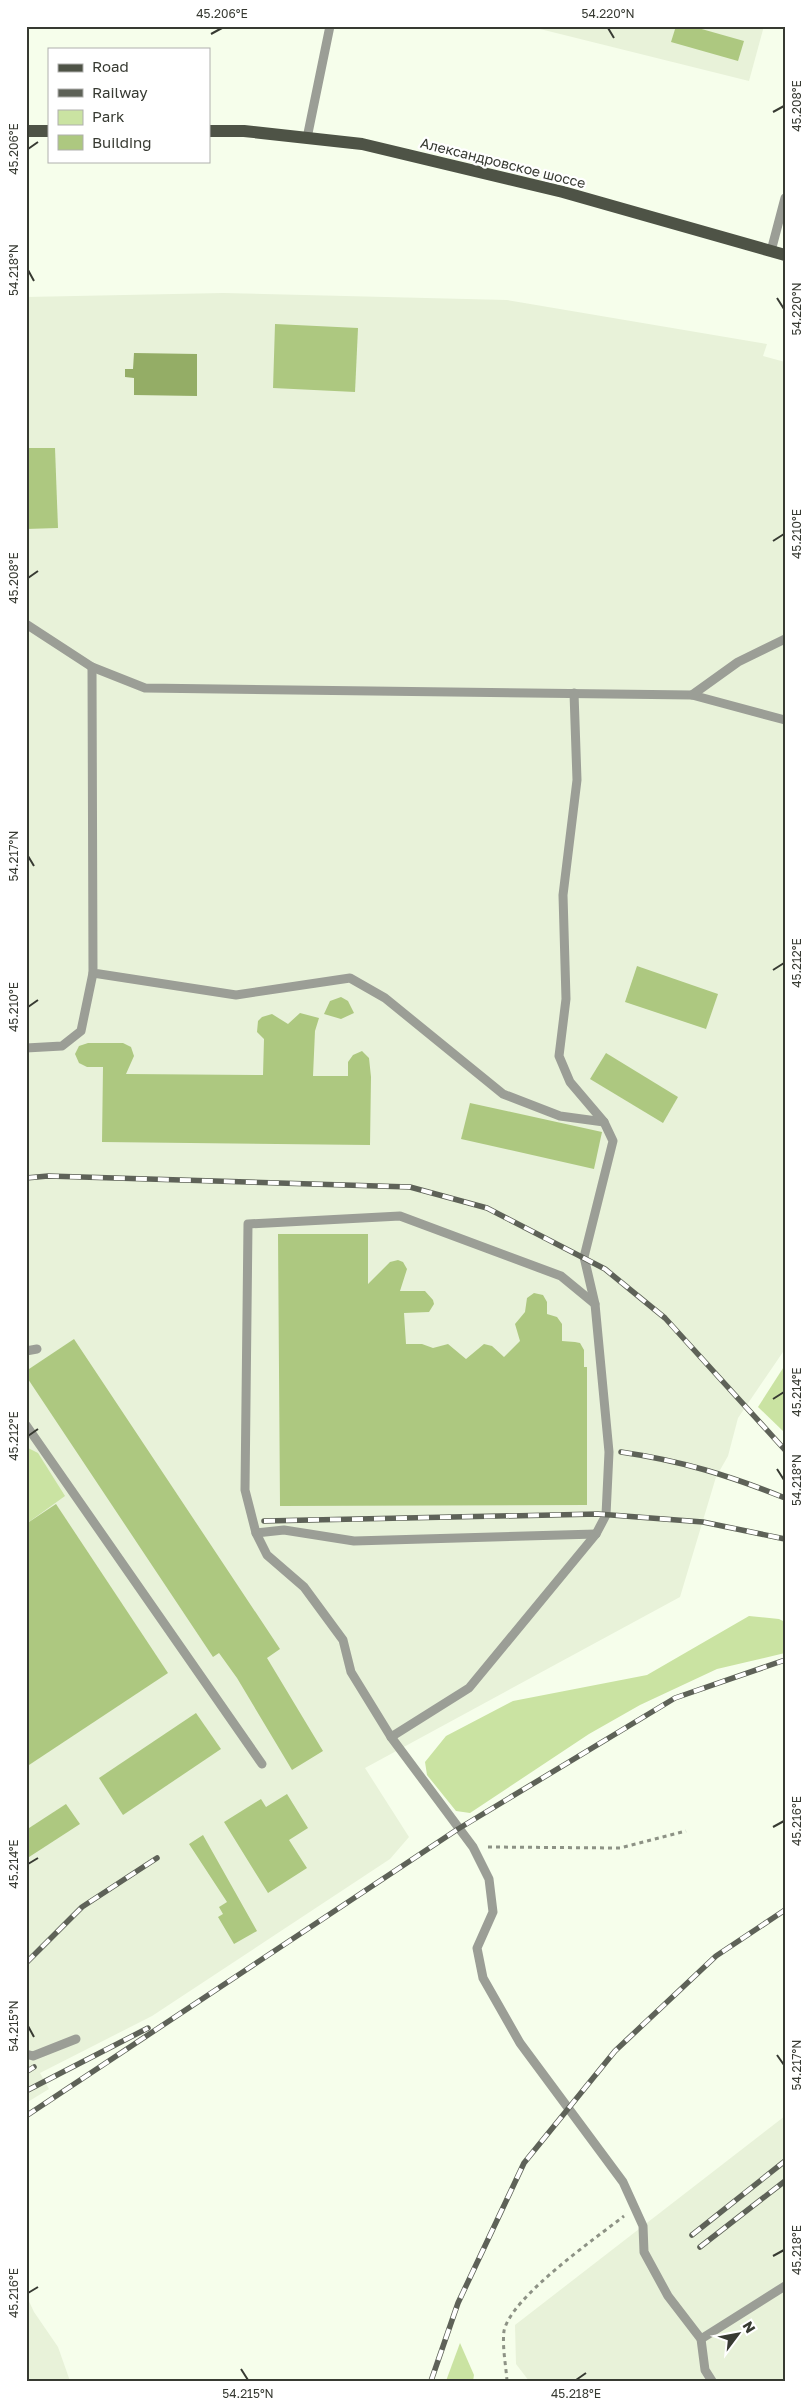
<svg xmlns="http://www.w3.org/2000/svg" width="811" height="2407" viewBox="0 0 811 2407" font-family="'Golos Text',sans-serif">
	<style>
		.built { fill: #e8f2d9 }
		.green { fill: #cae3a2 }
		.water { fill: #94ad66 }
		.building { fill: #adc880 }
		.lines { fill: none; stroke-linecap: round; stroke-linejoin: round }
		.path { stroke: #8d9285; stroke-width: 3; stroke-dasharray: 4 4; stroke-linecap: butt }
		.service { stroke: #9b9e96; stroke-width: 9 }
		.primary { stroke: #4e5346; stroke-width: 12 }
		.rail-casing { stroke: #5e6258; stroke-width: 5.5 }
		.rail { stroke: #fff; stroke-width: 4; stroke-dasharray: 11; stroke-linecap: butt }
		.ticks { fill: none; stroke: #373a32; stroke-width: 2 }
		.labels { text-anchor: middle; stroke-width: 4.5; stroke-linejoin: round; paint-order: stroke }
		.street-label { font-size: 14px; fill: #373a32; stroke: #fff }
		.neatline { fill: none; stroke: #373a32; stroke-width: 2 }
		.ticks-label { font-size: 12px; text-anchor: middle; fill: #373a32 }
	</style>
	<rect width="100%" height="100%" fill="#f6feeb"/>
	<!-- built -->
	<g class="built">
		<polygon points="528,26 764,26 749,81"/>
		<polygon points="223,293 507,300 767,344 763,356 785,362 785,1349 738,1418 728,1456 716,1477 680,1597 365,1768 409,1837 390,1859 152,2016 40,2073 49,2089 26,2103 26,297"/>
		<polygon points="785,2116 785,2381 529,2381 516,2364 515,2325"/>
		<polygon points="26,2295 34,2312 58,2347 70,2381 26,2381"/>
	</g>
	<!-- green -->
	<g class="green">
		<polygon points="785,1365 785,1433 758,1407"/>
		<polygon points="26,1447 38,1453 65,1496 26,1524"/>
		<polygon points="749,1616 779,1619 785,1622 785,1653 717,1669 640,1705 589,1734 470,1813 456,1811 427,1775 425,1762 446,1736 513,1701 647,1675"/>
		<polygon points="460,2343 474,2375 473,2381 446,2381"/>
	</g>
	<!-- water -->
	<polygon class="water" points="134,353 197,354 197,396 134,395 134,378 125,377 125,369 133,369"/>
	<!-- building -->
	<g class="building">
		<polygon points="676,26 691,26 744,41 738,61 671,42"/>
		<polygon points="275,324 358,328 355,392 273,388"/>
		<polygon points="26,448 55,448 58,528 26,529"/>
		<polygon points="637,966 718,994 706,1029 625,1002"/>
		<polygon points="341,997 348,1001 354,1013 341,1019 324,1014 330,1001"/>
		<polygon points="300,1013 319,1018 315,1031 313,1076 348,1076 348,1062 353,1055 362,1051 369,1058 371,1077 370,1145 102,1142 103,1067 87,1067 79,1063 75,1054 79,1046 88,1043 123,1043 131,1047 134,1056 126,1074 263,1075 264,1039 257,1032 258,1021 262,1017 272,1014 288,1024"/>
		<polygon points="606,1053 678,1097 663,1123 590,1079"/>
		<polygon points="470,1103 602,1132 594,1169 461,1139"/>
		<polygon points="278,1234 368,1234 368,1284 390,1262 398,1260 403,1262 407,1269 400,1291 425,1291 433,1300 434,1304 429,1312 404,1313 406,1344 422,1344 433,1348 448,1344 466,1359 484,1344 492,1346 504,1357 520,1341 515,1324 525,1312 527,1298 534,1293 543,1295 547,1302 547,1314 557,1317 562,1324 562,1341 575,1342 580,1343 584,1350 584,1367 587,1367 587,1505 280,1506"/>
		<polygon points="74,1339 280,1649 267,1658 323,1751 292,1770 237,1678 219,1653 213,1657 26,1376 26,1371"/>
		<polygon points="56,1504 168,1673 26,1767 26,1524"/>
		<polygon points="196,1713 221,1749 123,1815 99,1778"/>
		<polygon points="287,1794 308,1828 289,1840 307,1868 268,1893 224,1822 261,1799 266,1807"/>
		<polygon points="66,1804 80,1824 26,1859 26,1830"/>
		<polygon points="203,1835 257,1931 234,1944 218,1917 223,1914 219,1907 227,1902 189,1844"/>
	</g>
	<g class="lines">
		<!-- path -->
		<g class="path">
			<polyline points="488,1847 620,1848 686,1831"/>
			<path d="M 507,2381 C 506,2366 502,2346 504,2331 C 511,2297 596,2238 624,2216"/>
		</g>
		<!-- service -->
		<g class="service">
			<polyline points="307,138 330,26"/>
			<polyline points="771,251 785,198"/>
			<polyline points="26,624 92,667 145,688 692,695 785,720"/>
			<polyline points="92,667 93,973 236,995 350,978 385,998 503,1094 560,1116 604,1122"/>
			<polyline points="692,695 738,662 785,639"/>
			<polyline points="26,1048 62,1046 81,1031 93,973"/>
			<polyline points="595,1304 561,1276 400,1216 248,1224 245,1490 256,1533 267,1555 304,1587 343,1640 351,1672 391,1737 473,1847 489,1879 493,1912 477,1948 483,1978 520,2043 623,2182 643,2226 644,2252 668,2296 701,2339 705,2370 712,2381"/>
			<polyline points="26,1351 37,1349"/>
			<polyline points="26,1425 262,1764"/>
			<polyline points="256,1533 284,1530 354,1541 596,1534"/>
			<polyline points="391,1737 469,1688 596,1534 606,1515 609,1452 595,1304 584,1257 613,1141 604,1122 570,1082 559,1056 566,999 563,895 577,780 574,693"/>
			<polyline points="26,2054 33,2056 76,2039"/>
			<polyline points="701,2339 785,2286"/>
		</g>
		<!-- primary -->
		<g class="primary">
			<polyline points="26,131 49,131"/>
			<polyline points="209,131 244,131 362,144 563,192 785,255"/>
		</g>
		<!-- rail casing -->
		<g class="rail-casing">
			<g id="rail">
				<polyline points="26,1178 48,1176 410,1187 487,1208 605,1269 665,1318 785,1450"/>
				<path d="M 621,1452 C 682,1461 728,1475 785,1498"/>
				<polyline points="264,1521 598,1514 703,1522 785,1539"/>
				<polyline points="26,1963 82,1907 157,1858"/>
				<polyline points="26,2072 34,2067"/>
				<polyline points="26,2091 148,2028"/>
				<polyline points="26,2116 458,1829 675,1698 785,1660"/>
				<polyline points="692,2235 785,2161"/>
				<polyline points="700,2247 785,2181"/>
				<polyline points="431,2381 458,2303 524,2163 615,2051 716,1956 785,1910"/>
			</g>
		</g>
		<!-- rail -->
		<use href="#rail" class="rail"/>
	</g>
	<!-- ticks -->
	<path class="ticks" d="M 608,28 L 614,38M 211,34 L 222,28M 773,112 L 784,106M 28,149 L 38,142M 28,270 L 34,281M 777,298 L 784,309M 773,541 L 784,534M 28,578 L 38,571M 28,856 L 34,866M 773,970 L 784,963M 28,1007 L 38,1000M 773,1399 L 784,1392M 28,1436 L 38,1429M 777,1469 L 784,1480M 773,1827 L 784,1821M 28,1864 L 38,1858M 28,2026 L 34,2037M 777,2055 L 784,2065M 773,2256 L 784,2250M 28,2293 L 38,2287M 241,2369 L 248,2380M 576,2380 L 586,2373"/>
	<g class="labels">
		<!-- street labels -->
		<g class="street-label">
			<text transform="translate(503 163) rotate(14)" y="5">Александровское шоссе</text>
		</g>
	</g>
	<!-- border -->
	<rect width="811" height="2407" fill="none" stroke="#ffffff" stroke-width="55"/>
	<!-- legend -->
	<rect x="48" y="48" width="162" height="115" fill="#ffffff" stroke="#afb0ad"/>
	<rect x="58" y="64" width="25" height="8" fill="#4e5346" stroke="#afb0ad"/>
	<text x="92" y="72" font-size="15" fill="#373a32">Road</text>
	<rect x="58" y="89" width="25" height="8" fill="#5e6258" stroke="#afb0ad"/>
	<text x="92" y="98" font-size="15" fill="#373a32">Railway</text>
	<rect x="58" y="110" width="25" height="15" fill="#cae3a2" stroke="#afb0ad"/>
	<text x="92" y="122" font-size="15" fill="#373a32">Park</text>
	<rect x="58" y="135" width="25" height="15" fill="#adc880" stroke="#afb0ad"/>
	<text x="92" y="148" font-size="15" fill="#373a32">Building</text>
	<!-- north arrow -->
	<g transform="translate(738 2334) rotate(58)" stroke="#ffffff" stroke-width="4" paint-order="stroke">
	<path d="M0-4L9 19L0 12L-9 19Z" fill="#373a32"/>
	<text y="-8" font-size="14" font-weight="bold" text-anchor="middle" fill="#373a32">N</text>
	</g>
	<rect x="28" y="28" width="756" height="2352" class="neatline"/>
	<g class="ticks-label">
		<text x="222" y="18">45.206°E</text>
		<text x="608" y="18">54.220°N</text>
		<text transform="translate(797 106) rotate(-90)" y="4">45.208°E</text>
		<text transform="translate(14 149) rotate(-90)" y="4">45.206°E</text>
		<text transform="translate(14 270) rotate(-90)" y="4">54.218°N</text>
		<text transform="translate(797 309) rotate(-90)" y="4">54.220°N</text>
		<text transform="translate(797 534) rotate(-90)" y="4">45.210°E</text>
		<text transform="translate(14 578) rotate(-90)" y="4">45.208°E</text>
		<text transform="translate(14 856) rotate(-90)" y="4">54.217°N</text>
		<text transform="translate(797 963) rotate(-90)" y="4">45.212°E</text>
		<text transform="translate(14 1007) rotate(-90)" y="4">45.210°E</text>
		<text transform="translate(797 1392) rotate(-90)" y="4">45.214°E</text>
		<text transform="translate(14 1436) rotate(-90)" y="4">45.212°E</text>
		<text transform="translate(797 1480) rotate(-90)" y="4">54.218°N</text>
		<text transform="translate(797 1821) rotate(-90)" y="4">45.216°E</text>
		<text transform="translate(14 1864) rotate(-90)" y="4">45.214°E</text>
		<text transform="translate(14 2026) rotate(-90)" y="4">54.215°N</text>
		<text transform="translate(797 2065) rotate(-90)" y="4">54.217°N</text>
		<text transform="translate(797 2250) rotate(-90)" y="4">45.218°E</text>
		<text transform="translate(14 2293) rotate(-90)" y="4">45.216°E</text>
		<text x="248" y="2398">54.215°N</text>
		<text x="576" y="2398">45.218°E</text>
	</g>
</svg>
